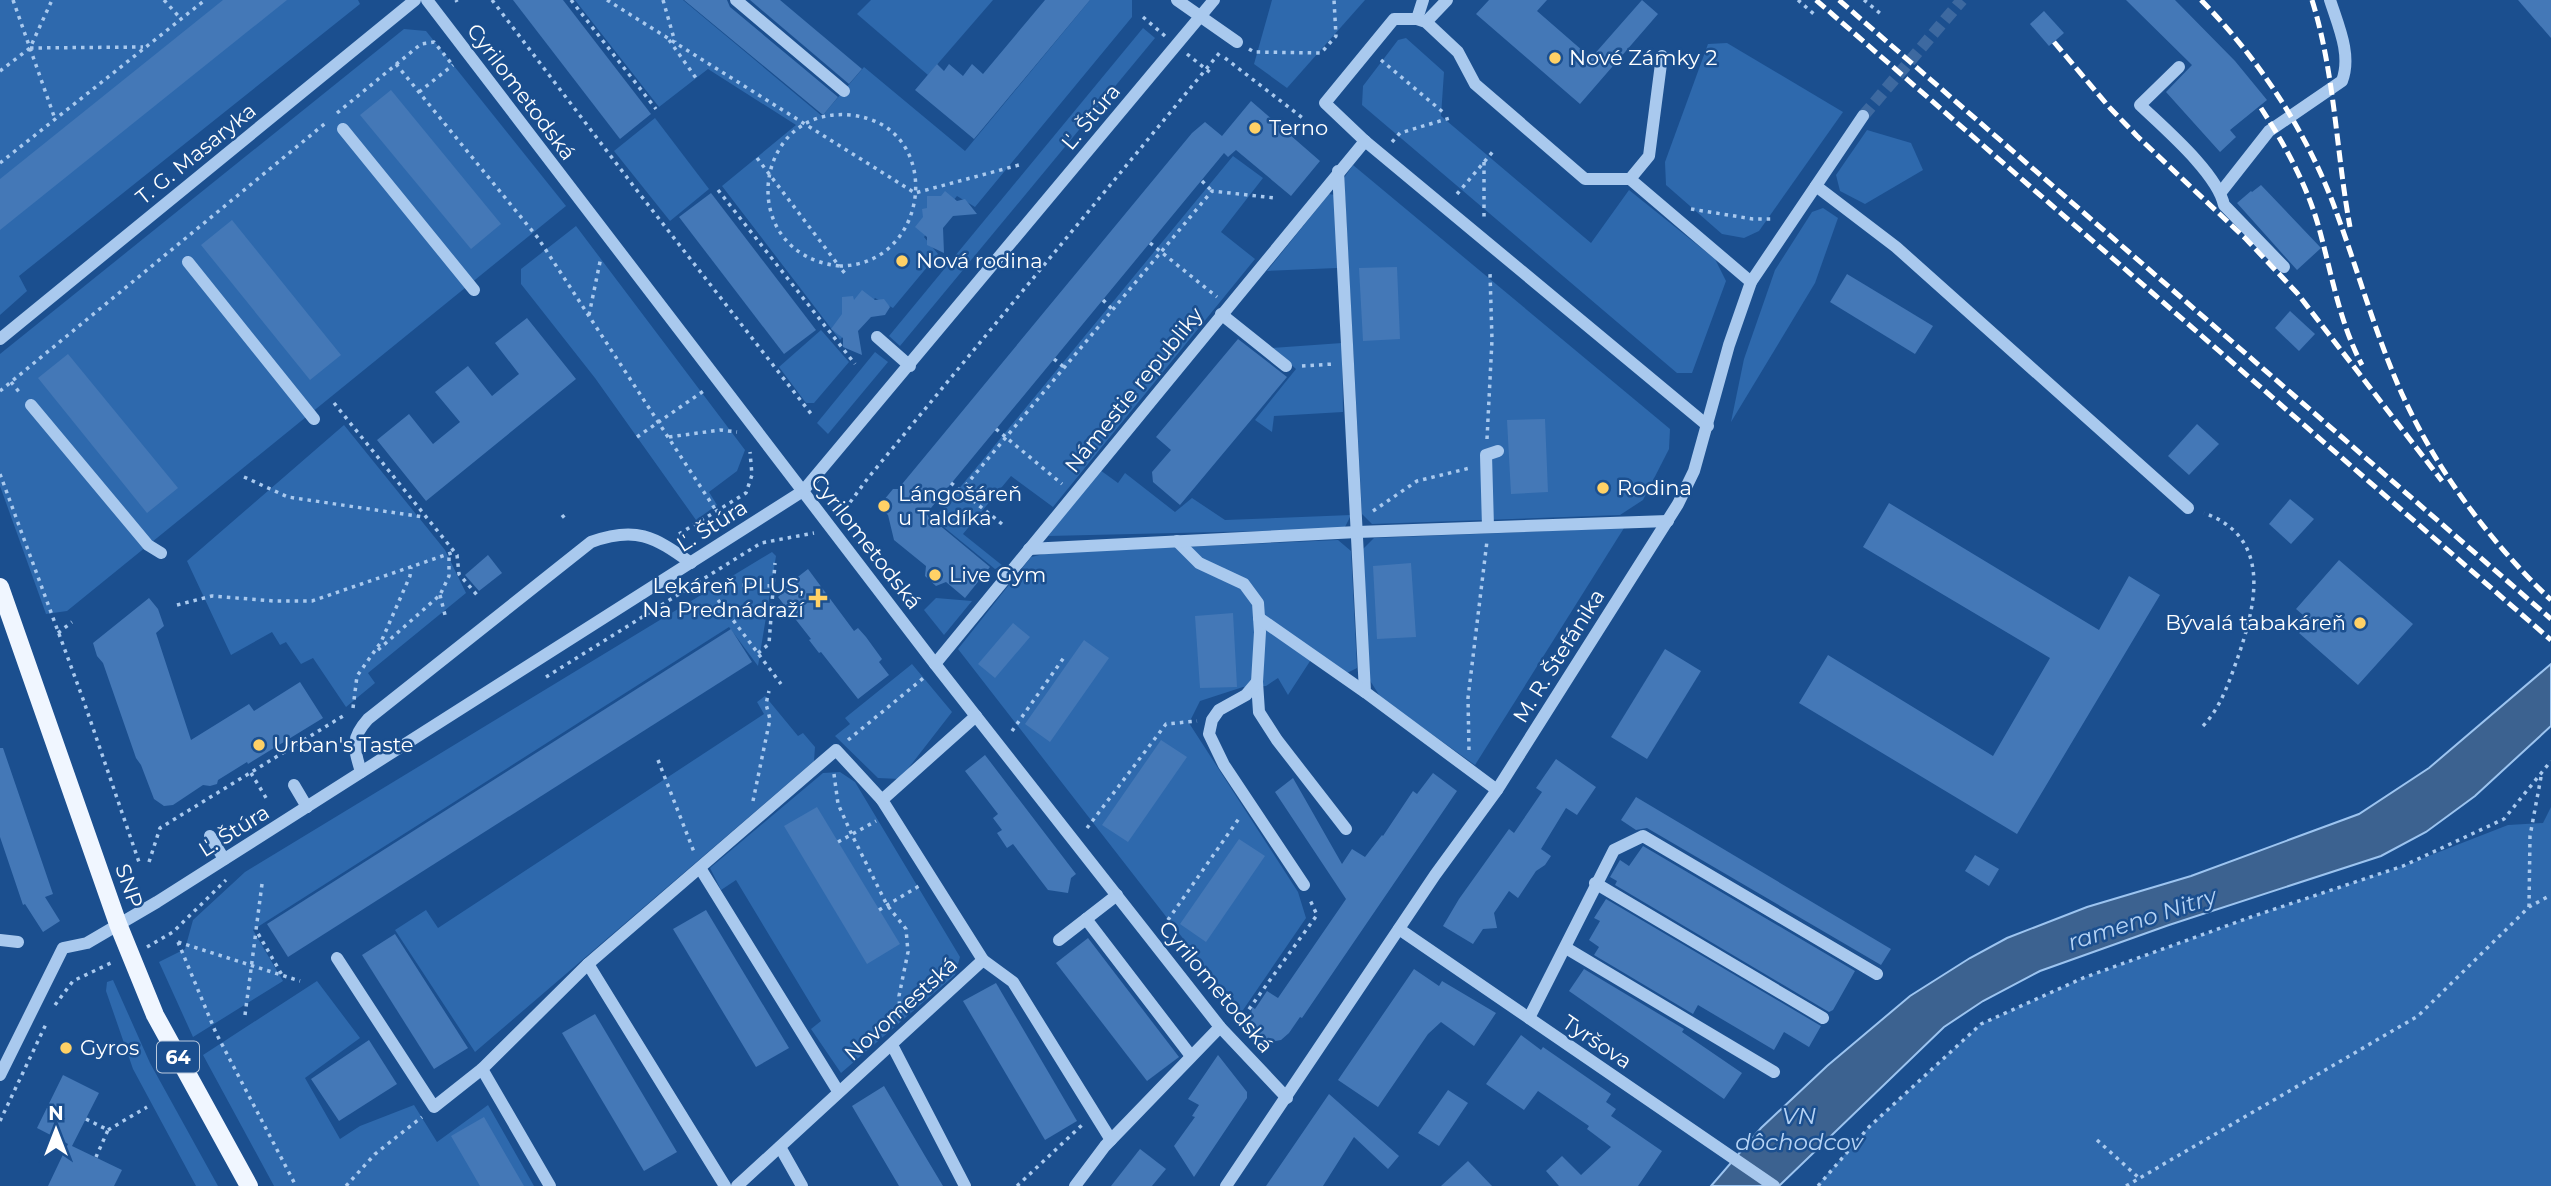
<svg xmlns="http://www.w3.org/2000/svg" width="2551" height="1186" viewBox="0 0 2551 1186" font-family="Montserrat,sans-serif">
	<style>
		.green { fill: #2e69ad }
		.water { fill: #3c6290; stroke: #9cc4f0; stroke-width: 2 }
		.building { fill: #4478b7 }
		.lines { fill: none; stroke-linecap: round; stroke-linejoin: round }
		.minor-tunnel { stroke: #3d69a0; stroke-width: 12; stroke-dasharray: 12 6; stroke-linecap: butt }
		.path { stroke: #a9c9ee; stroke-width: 3.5; stroke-dasharray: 3.5 5; stroke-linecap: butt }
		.minor { stroke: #a9c9ee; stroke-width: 12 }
		.major { stroke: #f0f6ff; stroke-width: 18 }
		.rail { stroke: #fff; stroke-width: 5; stroke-dasharray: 12 5; stroke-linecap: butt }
		.poi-dot { fill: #ffd166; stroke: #1b4f8f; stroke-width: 2.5 }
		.labels { text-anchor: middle; stroke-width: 5; stroke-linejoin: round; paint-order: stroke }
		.shield { fill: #1b4f8f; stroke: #bbcadd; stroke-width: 2 }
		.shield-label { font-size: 19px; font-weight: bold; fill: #fff }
		.poi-label { font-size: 21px; fill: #fff; stroke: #1b4f8f; text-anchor: start }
		.street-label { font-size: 21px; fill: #fff; stroke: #1b4f8f }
		.water-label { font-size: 23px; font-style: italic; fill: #b5d3f5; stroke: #1b4f8f }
	</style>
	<rect width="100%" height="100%" fill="#1b4f8f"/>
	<!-- green -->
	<g class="green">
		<polygon points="0,0 358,0 360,4 19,276 27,291 0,315"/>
		<polygon points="575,0 683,0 822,116 864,67 965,151 1090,0 1132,0 1132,17 975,207 957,196 924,237 938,254 893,308 875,298 840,340 722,186 796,125 708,69 659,107"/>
		<polygon points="871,0 993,0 928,75 857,14"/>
		<polygon points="1272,0 1365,0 1287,88 1254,64"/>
		<polygon points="1143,28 1155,38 900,346 889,336"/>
		<polygon points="404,29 426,31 566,206 67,611 46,614 0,486 0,354"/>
		<polygon points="1406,38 1444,72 1441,116 1591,243 1629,190 1715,259 1726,281 1692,373 1677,373 1362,105 1363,86 1398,40"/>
		<polygon points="1727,43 1843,112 1759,231 1744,238 1722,234 1666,185 1665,162 1708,44"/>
		<polygon points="655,118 709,189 670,221 614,151"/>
		<polygon points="1867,130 1911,143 1923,170 1865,204 1840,191 1836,175"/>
		<polygon points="1233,156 1263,178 1221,232 1255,259 1053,507 1011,476 963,534 1003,566 995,569 934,519"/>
		<polygon points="1353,165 1670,429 1669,449 1643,500 1620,515 1372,524 1362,514 1344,178"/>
		<polygon points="1329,194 1335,195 1337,268 1267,271"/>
		<polygon points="1823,208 1838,218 1815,283 1731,422 1744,359 1775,270 1812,212"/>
		<polygon points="576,226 745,450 737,471 709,492 717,505 696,520 595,378 521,284 521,269"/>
		<polygon points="821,330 849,362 814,403 806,403 779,367"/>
		<polygon points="1342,343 1343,412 1274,416 1272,432 1255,420 1296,369 1272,348"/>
		<polygon points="875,352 888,362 828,434 817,423"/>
		<polygon points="344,425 445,550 466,593 368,673 375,683 346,707 313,658 301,664 286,642 280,645 272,632 231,655 187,561"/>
		<polygon points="1100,470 1118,483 1125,473 1175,512 1192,498 1225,520 1351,515 1344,529 1048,536"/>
		<polygon points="1624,528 1475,765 1381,698 1369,679 1363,549 1374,538"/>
		<polygon points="1338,540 1351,551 1357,668 1347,673 1316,652 1288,695 1278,678 1266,686 1243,687 1200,701 1189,723 1298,892 1306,918 1241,1013 958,649 1031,557 1048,553"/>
		<polygon points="772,552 776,556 758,666 729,627 253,930 283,981 193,1037 159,962 185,949 193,920 245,872"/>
		<polygon points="936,598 972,601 944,635 924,610"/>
		<polygon points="912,664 952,712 900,779 878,778 835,736 850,724 845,718"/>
		<polygon points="765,696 798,736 803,733 815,747 814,761 475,1052 395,930 426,910 438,928 764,714 757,702"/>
		<polygon points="840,772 855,782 960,957 955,975 841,1073 811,1029 821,1021 736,880 721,890 710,868 823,773"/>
		<polygon points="2551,807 2551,1186 1817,1186 1869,1127 1981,1024 2083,978 2251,917 2403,866 2508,825 2543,823"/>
		<polygon points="113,980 150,1063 218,1186 196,1186 133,1069 106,991 107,982"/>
		<polygon points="317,981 360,1038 305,1078 340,1139 360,1126 414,1105 437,1142 488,1105 534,1186 274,1186 203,1055"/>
	</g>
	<!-- water -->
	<polygon class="water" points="2551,664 2551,726 2475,796 2426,832 2381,856 2169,925 2040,971 1983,1001 1944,1027 1779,1186 1711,1186 1761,1128 1827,1066 1910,996 1970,958 2007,938 2087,907 2191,876 2359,814 2429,768"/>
	<!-- building -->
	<g class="building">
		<polygon points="223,0 287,0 0,230 0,179"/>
		<polygon points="513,0 563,0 651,114 620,139"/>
		<polygon points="684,0 727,0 730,7 838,97 823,115"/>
		<polygon points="750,0 780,0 862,69 849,84"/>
		<polygon points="1045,0 1090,0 974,139 915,90 937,64 944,71 949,64 963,76 972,64 983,74"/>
		<polygon points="1489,0 1547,0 1537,11 1591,58 1642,0 1658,14 1580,104 1476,14"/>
		<polygon points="2126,0 2175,0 2235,61 2267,100 2230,130 2236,137 2220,152 2166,92 2192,65"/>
		<polygon points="2518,0 2551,0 2551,38"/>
		<polygon points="2044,11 2064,33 2049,46 2030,24"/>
		<polygon points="391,90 501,224 471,249 360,115"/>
		<polygon points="1251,101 1320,161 1291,196 1236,150 1228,157 1224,153 926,514 990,567 965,598 946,582 936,586 925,576 926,566 894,540 888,515 879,506 893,489 898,489 1192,133 1205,122 1222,136"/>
		<polygon points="2261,185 2321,248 2297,270 2237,203 2251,191 2252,192"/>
		<polygon points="945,191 957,201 965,199 977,214 953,216 943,228 944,253 927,245 927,237 915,227 923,217 922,209 927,208 927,196 941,196"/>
		<polygon points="711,193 816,330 784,354 679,217"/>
		<polygon points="232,220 341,355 310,380 201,245"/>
		<polygon points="1397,267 1400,339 1363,341 1359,268"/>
		<polygon points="1847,274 1933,326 1915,354 1830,302"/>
		<polygon points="862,290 875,300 884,299 890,307 885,315 871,317 858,331 862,355 843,347 843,338 831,329 842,314 842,297 853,296 854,300"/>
		<polygon points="2290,311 2315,334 2299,351 2275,328"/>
		<polygon points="527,318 576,379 426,501 377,440 409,414 433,444 460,422 435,392 468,366 492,396 519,374 495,343"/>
		<polygon points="1238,339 1287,377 1180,505 1153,482 1152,472 1171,450 1156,437"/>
		<polygon points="68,354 178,488 147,513 38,378"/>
		<polygon points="1545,419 1548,492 1511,494 1507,420"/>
		<polygon points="2197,424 2219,444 2189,475 2168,456"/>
		<polygon points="2290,499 2314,519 2291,544 2269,524"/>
		<polygon points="1889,503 2099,630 2129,576 2160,595 2017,834 1799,703 1828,655 1993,756 2050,658 1863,547"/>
		<polygon points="488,555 502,573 479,591 465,575"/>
		<polygon points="2339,560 2413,624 2358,685 2299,633 2310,621 2296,609"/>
		<polygon points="1411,563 1416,637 1377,639 1373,566"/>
		<polygon points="808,569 854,631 858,628 866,637 882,659 879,662 889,675 858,699 821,652 819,653 809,640 811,639 778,597 787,589 785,587"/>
		<polygon points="149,598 158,609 164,626 156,633 191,740 249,704 254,711 300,682 323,718 248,764 247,762 218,780 217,784 210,786 203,785 173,805 164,806 154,799 141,765 136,758 103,663 97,656 93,643"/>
		<polygon points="1233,613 1237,687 1200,688 1195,616"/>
		<polygon points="1013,623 1030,637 995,678 978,664"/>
		<polygon points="731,629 752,662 288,957 267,924"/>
		<polygon points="1084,640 1109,658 1050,742 1025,724"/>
		<polygon points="1665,649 1701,671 1647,759 1611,737"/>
		<polygon points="1161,740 1187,757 1128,842 1102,825"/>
		<polygon points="0,748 3,748 53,894 45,897 60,921 43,932 25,904 23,905 0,837"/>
		<polygon points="985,755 1076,874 1071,878 1068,893 1048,890 1013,844 1007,848 997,833 1002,830 993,818 998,814 965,771"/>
		<polygon points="1556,759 1596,787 1577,815 1566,808 1541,849 1551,856 1545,865 1536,871 1518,898 1509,891 1494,913 1497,928 1483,929 1473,944 1443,926 1459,899 1509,829 1514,833 1542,792 1536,788"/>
		<polygon points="1433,773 1457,791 1302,1018 1300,1017 1289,1033 1281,1040 1270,1042 1259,1038 1250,1024 1252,1007 1255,1009 1267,991 1278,998 1346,899 1275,792 1293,778 1342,864 1352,849 1365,857 1382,835 1383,836 1413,791 1417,794"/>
		<polygon points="1636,797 1891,949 1881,965 1647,828 1636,830 1621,820"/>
		<polygon points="817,807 900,944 867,964 784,826"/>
		<polygon points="1239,839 1265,856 1206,942 1180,924"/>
		<polygon points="1643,846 1855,971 1833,1010 1829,1012 1615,885 1617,881 1610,877 1620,860 1629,866"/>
		<polygon points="1975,855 1999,869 1989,886 1965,871"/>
		<polygon points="1606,899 1821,1026 1809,1047 1784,1032 1774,1050 1698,1005 1693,1014 1594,955 1599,947 1589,940 1600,921 1594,918"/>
		<polygon points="706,910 789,1048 756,1067 673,929"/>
		<polygon points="395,934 468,1048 434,1069 362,955"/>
		<polygon points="1088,938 1179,1057 1147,1081 1056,963"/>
		<polygon points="1414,969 1439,986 1442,981 1496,1013 1474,1046 1441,1022 1428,1034 1378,1107 1338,1080"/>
		<polygon points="1584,969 1684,1029 1682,1032 1742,1073 1724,1099 1569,991"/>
		<polygon points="996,983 1077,1121 1045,1140 963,1001"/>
		<polygon points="595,1014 677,1152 644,1171 562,1033"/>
		<polygon points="1521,1035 1541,1050 1543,1047 1611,1094 1606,1102 1616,1109 1611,1116 1662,1151 1638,1186 1559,1186 1546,1171 1562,1156 1581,1175 1611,1147 1587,1129 1589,1126 1538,1091 1524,1110 1486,1084"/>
		<polygon points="369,1040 397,1084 339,1121 311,1079"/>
		<polygon points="1218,1055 1247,1092 1247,1098 1194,1177 1174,1146 1195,1117 1192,1116 1199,1105 1188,1099"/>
		<polygon points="63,1075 99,1093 72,1146 122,1170 114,1186 48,1186 68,1144 37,1128"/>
		<polygon points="884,1086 925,1156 943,1186 899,1186 852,1106"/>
		<polygon points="1448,1090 1468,1103 1439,1146 1418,1133"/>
		<polygon points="1329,1094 1399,1156 1388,1169 1354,1137 1323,1186 1266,1186"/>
		<polygon points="484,1117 507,1157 524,1186 480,1186 451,1136"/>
		<polygon points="1140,1149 1166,1169 1152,1186 1111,1186"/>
		<polygon points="1468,1161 1492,1186 1441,1186"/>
	</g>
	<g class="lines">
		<!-- minor-tunnel -->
		<polyline class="minor-tunnel" points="1863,116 1962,0"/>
		<!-- path -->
		<g class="path">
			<polyline points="13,0 55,119"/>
			<polyline points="164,0 181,19"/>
			<polyline points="456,0 457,2"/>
			<polyline points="492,0 635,188 812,415"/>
			<polyline points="571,0 656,109"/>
			<polyline points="607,0 915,193 1019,165"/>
			<polyline points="663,0 675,42"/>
			<polyline points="1798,0 1815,15"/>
			<polyline points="1864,0 1881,14"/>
			<polyline points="1143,17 1165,36"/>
			<polyline points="669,40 696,78"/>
			<polyline points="30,48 143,47"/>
			<polyline points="1249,49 1254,52 1321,53 1336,36 1334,0"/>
			<polyline points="1187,54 1212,74"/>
			<polyline points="1225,58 1304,119"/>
			<polyline points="1381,60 1444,113"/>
			<polyline points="396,64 538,238 717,512"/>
			<polyline points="0,71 30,48 52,0"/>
			<polyline points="419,92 453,65"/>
			<polyline points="337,113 421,44 434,42 451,63"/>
			<polyline points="1392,142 1400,133 1450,118"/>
			<path d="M 757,158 L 839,266 C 932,266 946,124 850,115 C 752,106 734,254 839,266 L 847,276"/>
			<polyline points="1484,162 1484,219"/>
			<polyline points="0,163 205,0"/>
			<polyline points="1202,181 1212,191"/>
			<polyline points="718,190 855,364"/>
			<polyline points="1457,194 1495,149"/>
			<polyline points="1691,209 1753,219 1773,219"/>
			<polyline points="1150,243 1217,297"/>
			<polyline points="1103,300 1113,310"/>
			<polyline points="589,315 601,257"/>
			<polyline points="1054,359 1065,368"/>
			<polyline points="1302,366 1333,364"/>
			<polyline points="11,382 20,393"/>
			<polyline points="0,391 328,121"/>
			<polyline points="334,403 457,555 459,574 477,595"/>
			<polyline points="996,429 1062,484"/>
			<polyline points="637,437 705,390"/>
			<polyline points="669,437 720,430 737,432"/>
			<polyline points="1487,439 1492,340 1490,273"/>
			<polyline points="0,474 83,699 140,865"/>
			<polyline points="244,477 288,497 423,517"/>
			<polyline points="951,483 961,491"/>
			<polyline points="1373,511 1417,481 1470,468"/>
			<polyline points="562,515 567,521"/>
			<polyline points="840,516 868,478 1221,51"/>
			<polyline points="1002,524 961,491 1212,191 1275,198"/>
			<polyline points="679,534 746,493 752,475 750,452"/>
			<polyline points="742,585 774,586"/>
			<polyline points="440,595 446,619"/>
			<polyline points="718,600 781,684"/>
			<polyline points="177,605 212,596 274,601 312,601 454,552"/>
			<polyline points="58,633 72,622"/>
			<polyline points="378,650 440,595 449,576 449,554"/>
			<polyline points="758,653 769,644 775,563"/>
			<polyline points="546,677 761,543 814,533"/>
			<polyline points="353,708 357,676 381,642 410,576 411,567"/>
			<path d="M 2203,726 C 2222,706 2230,679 2239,654 C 2257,601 2271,537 2204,513"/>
			<polyline points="1012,731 1065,656"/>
			<polyline points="848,740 926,676"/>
			<polyline points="1469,750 1468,698 1487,541"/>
			<polyline points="658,760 694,852"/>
			<polyline points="251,773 268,801"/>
			<polyline points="834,774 838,804 852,835 887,905 906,929 908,952 899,996 900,1013"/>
			<polyline points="753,801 770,719 766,704 769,691"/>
			<polyline points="1087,828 1166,724 1197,721"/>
			<polyline points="838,842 876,821"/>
			<polyline points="149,862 160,828 343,716"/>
			<polyline points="262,884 256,930 282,975"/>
			<polyline points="2529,907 2530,836 2541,777"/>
			<polyline points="879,910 919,886"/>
			<polyline points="1163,927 1240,817"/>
			<polyline points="178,942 216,1033 296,1186"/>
			<polyline points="178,942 300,981"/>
			<polyline points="147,947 173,932 226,880"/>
			<polyline points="55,1005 73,981 115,961"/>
			<polyline points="245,1015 256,931"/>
			<polyline points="1239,1023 1317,915 1310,900"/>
			<polyline points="86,1119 108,1130 96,1157"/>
			<polyline points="0,1121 47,1022"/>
			<polyline points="108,1130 147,1107"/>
			<polyline points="2097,1140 2139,1178"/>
			<polyline points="346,1186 375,1154 422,1117"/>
			<polyline points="1017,1186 1082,1125"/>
			<polyline points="1818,1186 1869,1127 1981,1024 2083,978 2251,917 2403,866 2504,819 2551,761"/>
			<polyline points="2126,1186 2418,1016 2529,907 2551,895"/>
		</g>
		<!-- minor -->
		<g class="minor">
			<polyline points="427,0 935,664 1220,1027 1287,1098"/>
			<polyline points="736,0 844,91"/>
			<polyline points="1177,0 1237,42"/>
			<polyline points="1417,19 1423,0"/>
			<polyline points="1426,22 1447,0"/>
			<path d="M 2179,67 L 2140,105 C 2165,129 2217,173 2224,205 L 2284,267"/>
			<polyline points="343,129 474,290"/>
			<polyline points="1338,171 1365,692 1497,790"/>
			<polyline points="1630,179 1649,156 1662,56"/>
			<polyline points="1816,186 1896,247 2188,508"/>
			<path d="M 2221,192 L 2269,131 L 2342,81 C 2352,55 2338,25 2330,0"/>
			<polyline points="188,262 314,419"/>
			<polyline points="1221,314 1286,366"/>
			<polyline points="877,337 910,366"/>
			<polyline points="0,339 415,0"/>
			<polyline points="31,405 148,545 161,553"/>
			<polyline points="1708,426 1365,141 1325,103 1394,19 1417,19 1426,22 1458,52 1475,84 1585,179 1630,179 1751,282"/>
			<polyline points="1488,527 1486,455 1498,451"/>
			<polyline points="1177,541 1199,563 1244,584 1258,603 1260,632 1257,682 1259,712 1277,740 1346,829"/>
			<polyline points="1029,549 1357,532 1668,521"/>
			<polyline points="1259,618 1365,692"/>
			<polyline points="935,664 1365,141"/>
			<polyline points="1257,682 1246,695 1219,710 1212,720 1209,734 1224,765 1304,885"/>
			<path d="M 361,772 C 354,748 350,739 368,719 L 591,542 C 635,526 654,536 691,563"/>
			<polyline points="294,785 307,807"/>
			<polyline points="210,836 224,859"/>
			<polyline points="700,868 838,1091"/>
			<polyline points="1595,883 1823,1018"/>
			<polyline points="1086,919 1191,1056"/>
			<polyline points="1399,929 1774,1186"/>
			<polyline points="0,940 18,942"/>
			<polyline points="1059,940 1117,895"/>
			<polyline points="1566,948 1774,1072"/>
			<polyline points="337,958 434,1107 482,1069 588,964 836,750 882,800"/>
			<polyline points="983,960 1013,982 1111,1140"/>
			<polyline points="588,964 725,1186"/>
			<polyline points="1529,1018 1614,850 1643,836 1877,974"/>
			<polyline points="892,1045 965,1186"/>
			<polyline points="482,1069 550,1186"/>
			<polyline points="0,1075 63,948 87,943 157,902 803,491 1214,0"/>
			<polyline points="780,1147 802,1186"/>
			<polyline points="737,1186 983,960 882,800 976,716"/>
			<polyline points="1075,1186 1105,1146 1220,1027"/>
			<polyline points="1226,1186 1435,875 1497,790 1678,504 1694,471 1729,345 1751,282 1863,116"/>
		</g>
		<!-- major -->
		<polyline class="major" points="0,587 118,924 155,1015 249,1186"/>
		<!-- rail -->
		<g class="rail">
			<polyline points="1816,0 2551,640"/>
			<polyline points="1839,0 2551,619"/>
			<path d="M 2201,0 C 2260,60 2309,135 2337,214 C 2359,274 2376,336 2402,394 C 2437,471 2490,542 2551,600"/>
			<path d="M 2312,0 C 2335,74 2336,151 2350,227"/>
			<polyline points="2054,42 2110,108 2137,136 2246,239 2297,293 2442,481"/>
			<path d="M 2261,108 C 2285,145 2307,185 2319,228 C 2332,275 2339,321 2362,365"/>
		</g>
	</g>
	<!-- markers -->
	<g class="poi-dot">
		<circle cx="1555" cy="58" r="7"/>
		<circle cx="1255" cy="128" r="7"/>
		<circle cx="902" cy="261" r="7"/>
		<circle cx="1603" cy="488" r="7"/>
		<circle cx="884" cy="506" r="7"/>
		<circle cx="935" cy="575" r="7"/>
		<path d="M814.5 587.5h7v7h7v7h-7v7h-7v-7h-7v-7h7z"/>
		<circle cx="2360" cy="623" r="7"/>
		<circle cx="259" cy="745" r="7"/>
		<circle cx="66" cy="1048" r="7"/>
	</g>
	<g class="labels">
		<!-- shield labels -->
		<rect class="shield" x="157" y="1041.5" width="42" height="31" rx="5"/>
		<g class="shield-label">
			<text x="178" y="1064">64</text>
		</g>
		<!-- poi labels -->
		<g class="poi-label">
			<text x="1569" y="65">Nové Zámky 2</text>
			<text x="1269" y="135">Terno</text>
			<text x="916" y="268">Nová rodina</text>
			<text x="1617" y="495">Rodina</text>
			<text x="898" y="501">Lángošáreň<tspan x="898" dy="24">u Taldíka</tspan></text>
			<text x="949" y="582">Live Gym</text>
			<text x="804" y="593" text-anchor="end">Lekáreň PLUS,<tspan x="804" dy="24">Na Prednádraží</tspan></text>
			<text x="2346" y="630" text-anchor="end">Bývalá tabakáreň</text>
			<text x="273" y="752">Urban's Taste</text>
			<text x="80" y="1055">Gyros</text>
		</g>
		<!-- street labels -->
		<g class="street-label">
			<text transform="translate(521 92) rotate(53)" y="7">Cyrilometodská</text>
			<text transform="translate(1091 117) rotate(-50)" y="7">Ľ. Štúra</text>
			<text transform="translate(196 154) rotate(-39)" y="7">T. G. Masaryka</text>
			<text transform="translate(1134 390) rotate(-51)" y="7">Námestie republiky</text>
			<text transform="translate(712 526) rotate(-32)" y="7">Ľ. Štúra</text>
			<text transform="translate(866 542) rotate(52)" y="7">Cyrilometodská</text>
			<text transform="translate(1559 656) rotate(-58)" y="7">M. R. Štefánika</text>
			<text transform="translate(234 831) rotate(-32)" y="7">Ľ. Štúra</text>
			<text transform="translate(129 886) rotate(71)" y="7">SNP</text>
			<text transform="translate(1216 987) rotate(50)" y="7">Cyrilometodská</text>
			<text transform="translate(901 1009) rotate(-42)" y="7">Novomestská</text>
			<text transform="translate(1597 1042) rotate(34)" y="7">Tyršova</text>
		</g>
		<!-- water labels -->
		<g class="water-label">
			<text transform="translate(2142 919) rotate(-18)" y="8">rameno Nitry</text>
			<text x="1799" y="1124">VN<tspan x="1799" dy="26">dôchodcov</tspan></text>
		</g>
	</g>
	<!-- north arrow -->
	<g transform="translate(56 1130)" stroke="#1b4f8f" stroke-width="5" paint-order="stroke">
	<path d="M0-5L12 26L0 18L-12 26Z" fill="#ffffff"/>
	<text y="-10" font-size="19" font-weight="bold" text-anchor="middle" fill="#ffffff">N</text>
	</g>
</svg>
